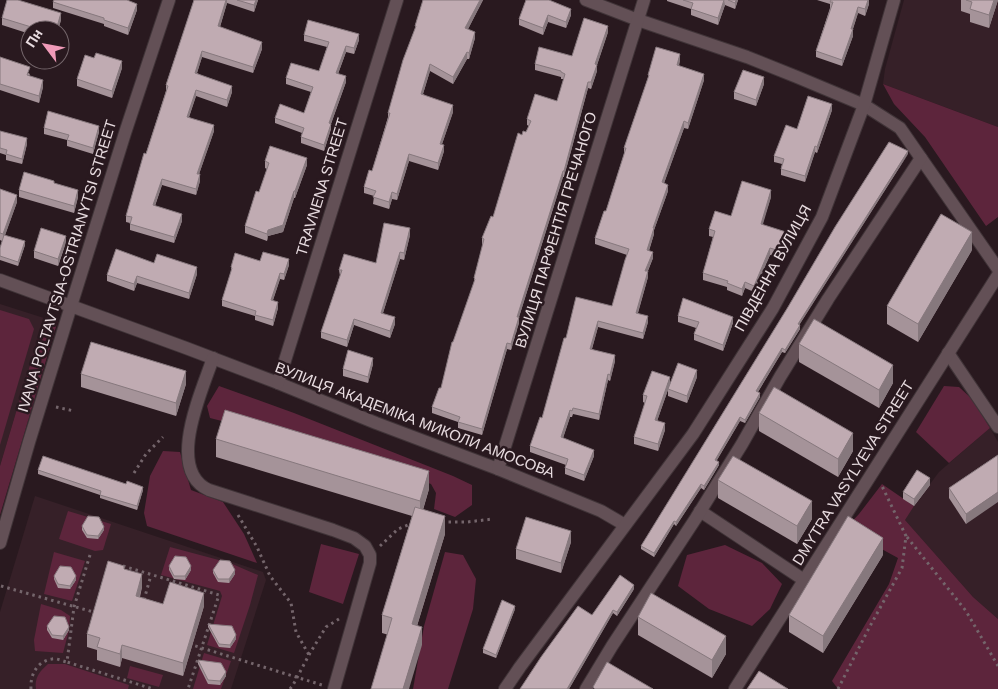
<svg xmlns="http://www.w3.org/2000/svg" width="998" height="689" viewBox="0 0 998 689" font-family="Arial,sans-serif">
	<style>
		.built { fill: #362028 }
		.green { fill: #5d253c }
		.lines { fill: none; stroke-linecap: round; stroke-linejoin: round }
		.minor-casing { stroke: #403438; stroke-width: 14 }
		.path { stroke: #74656b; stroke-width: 3; stroke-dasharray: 2.5 4; stroke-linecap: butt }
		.minor { stroke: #635056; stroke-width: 12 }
		.wall { fill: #a59399 }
		.shaded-wall { fill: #86787d }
		.building { fill: #c0abb2; stroke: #86787d }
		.labels { text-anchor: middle; stroke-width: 5; stroke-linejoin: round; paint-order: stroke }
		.street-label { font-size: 15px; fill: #e8dce0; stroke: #29191f }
	</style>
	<rect width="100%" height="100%" fill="#29191f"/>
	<!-- built -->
	<g class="built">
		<polygon points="904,0 998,0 998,127 883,84 885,69"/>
		<polygon points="0,304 44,318 0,466"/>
		<polygon points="990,428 998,442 998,619 973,597 904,519 939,472"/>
		<polygon points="35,496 263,572 266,580 231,689 0,689 0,612"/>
	</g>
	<!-- green -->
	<g class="green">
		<polygon points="883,84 998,127 998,217 986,226 925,137 894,104"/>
		<polygon points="0,310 29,319 34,329 0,445"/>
		<polygon points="51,317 58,320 0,515 0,466 44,318"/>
		<polygon points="219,386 294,413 453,476 472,485 472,505 455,517 434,509 436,493 431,484 315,445 210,418 207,406"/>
		<polygon points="944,386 959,387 972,399 990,428 949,463 916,432"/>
		<polygon points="163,451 180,452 191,490 223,502 244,534 257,563 147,526 144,513 150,476"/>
		<polygon points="882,484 914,506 905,520 973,597 998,619 998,689 838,689 832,681 889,584 898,558 845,529 859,514"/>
		<polygon points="68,511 111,524 103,550 95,551 59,539"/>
		<polygon points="321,544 359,554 343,604 309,592"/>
		<polygon points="725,545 762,563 782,584 770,609 752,626 709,609 678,586 687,555"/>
		<polygon points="170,547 230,563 258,575 250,605 234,653 207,645 222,596 220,591 161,575"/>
		<polygon points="54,552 85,561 72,601 44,594"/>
		<polygon points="445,552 463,555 476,579 473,609 448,689 413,689 424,626"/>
		<polygon points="41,604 61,610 70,616 69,630 63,653 35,651 34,640"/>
		<polygon points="204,653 231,661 221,689 193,689"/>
		<path d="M 48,664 L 65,664 L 129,685 L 128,689 L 36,689 C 34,678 40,671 48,664 Z"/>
		<polygon points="130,666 163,675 159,687 127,678"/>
	</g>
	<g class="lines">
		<!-- minor casing -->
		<g class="minor-casing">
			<g id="minor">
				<polyline points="586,0 638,20 747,57 797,77 864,105 900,128 998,269"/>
				<polyline points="0,280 186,348 278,383 376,423 498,469 601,511 625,525"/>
				<polyline points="948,353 998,427"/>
				<path d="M 213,358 C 202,391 165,470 209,490 L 333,530 L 354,538 L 365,546 L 370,555 L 370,563 L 334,689"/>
				<polyline points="278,383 397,0"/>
				<polyline points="498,469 644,0"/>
				<polyline points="700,511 804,580"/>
				<polyline points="0,543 29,442 71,306 125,133 169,0"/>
				<polyline points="505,689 520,667 693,434 773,308 822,217 864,105 894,0"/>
				<polyline points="586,689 612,646 696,518 742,444 780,377 828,299 921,158"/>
				<polyline points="735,689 998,275"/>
			</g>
		</g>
		<!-- path -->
		<g class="path">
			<polyline points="56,407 74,411"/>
			<polyline points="134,473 146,454 163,437"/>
			<polyline points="238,515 257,547 270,576 291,603 296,632 309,655"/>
			<polyline points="442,522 467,522 493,519"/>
			<polyline points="907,537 966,611 998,666"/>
			<polyline points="380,546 398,529 413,523"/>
			<polyline points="90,555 74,607 67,662 153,689"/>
			<polyline points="123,566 219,595 188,689"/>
			<polyline points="1,586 97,613"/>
			<polyline points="144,600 151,575"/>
			<polyline points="189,644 322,685"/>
			<path d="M 31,689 C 30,675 37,661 52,659 C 57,658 62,661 67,662"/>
			<polyline points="290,689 293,685 310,653 326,627 339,619"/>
			<polyline points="838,689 869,628 902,568 906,536 881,484"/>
		</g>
		<!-- minor -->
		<use href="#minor" class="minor"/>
	</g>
	<!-- wall -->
	<g class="wall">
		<polygon points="194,0 258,0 254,12 227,3 220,27 262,49 253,73 202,57 197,73 232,92 227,107 196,96 189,117 214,131 199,174 200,181 196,195 162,185 155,206 182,221 174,243 130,230 130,223 126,222 126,216 166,91 166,85"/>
		<polygon points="423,0 483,0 468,29 475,38 469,59 467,59 453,84 430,71 423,94 453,112 442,144 444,151 438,170 409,161 397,200 392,199 389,209 373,204 374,196 364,193 364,187 372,171 388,117 388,113 415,29 415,26"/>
		<polygon points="526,0 571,15 566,28 548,22 543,35 519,25 519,19"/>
		<polygon points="667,0 738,0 735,9 725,5 718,25 691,15 691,9 667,1"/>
		<polygon points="817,0 869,0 869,4 865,16 858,13 853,29 853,36 842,66 816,57 816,51 830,8 830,4"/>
		<polygon points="961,0 998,0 989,28 970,22 970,14 961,11"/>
		<polygon points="53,2 137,10 128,35 104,26 104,24 53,8"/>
		<polygon points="2,18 61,20 58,30 30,30 30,34 2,25"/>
		<polygon points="608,32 597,65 597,71 591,89 588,88 564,177 563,177 519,317 519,323 511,350 507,349 482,435 458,428 458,422 432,413 432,407 441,388 453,342 474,284 474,278 483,244 482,244 482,238 493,217 522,135 526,132 529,126 527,125 527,119 557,101 564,79 561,79 561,77 535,70 535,64 572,56"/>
		<polygon points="304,35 359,40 354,54 346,52 338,74 346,82 331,124 331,129 324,151 301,143 301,137 302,133 275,123 275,118 304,113 311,92 286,84 286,78 319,71 327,47 304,41"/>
		<polygon points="0,57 30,74 29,76 43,87 39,103 0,90"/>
		<polygon points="33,60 48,60 46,68 33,64"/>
		<polygon points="680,60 679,66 704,80 688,129 684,128 664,183 668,191 654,230 654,234 649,251 653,258 648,271 648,277 638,313 648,322 643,339 598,327 592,349 615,361 610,381 608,380 599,420 573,414 572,417 570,417 563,438 594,456 584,481 565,474 565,468 566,465 530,452 530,446 542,418 566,338 612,306 627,255 595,244 595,238 606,211 624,154 624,148 648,78 648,75"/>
		<polygon points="122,68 112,98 77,86 77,79"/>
		<polygon points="764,84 756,106 734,99 734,92"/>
		<polygon points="832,110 817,153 815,152 805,182 781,175 781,169 782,164 774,162 774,156 797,129"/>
		<polygon points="44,128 99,132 93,154 67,146 67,140 44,134"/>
		<polygon points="0,131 27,144 22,164 6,160 6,155 0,153"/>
		<polygon points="908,154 799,325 800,329 785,353 782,352 758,392 760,397 745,423 740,421 717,460 719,465 704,490 701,488 676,526 674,524 654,557 641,549 641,546"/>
		<polygon points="265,161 307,165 295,198 294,198 283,232 268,236 267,241 245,233 245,226 259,192 267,169 265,168"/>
		<polygon points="0,189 17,202 5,235 25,245 18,266 0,260 0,248 2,241 0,240"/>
		<polygon points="19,190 78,197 74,213 19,197"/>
		<polygon points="771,197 762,225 786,238 780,258 770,255 754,292 745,288 742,296 727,290 727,287 703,280 703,273 713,237 709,236 709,229 731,216"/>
		<polygon points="410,235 404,260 400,259 383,313 395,324 390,338 354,325 347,347 321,338 321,332 340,276 339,270 376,263"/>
		<polygon points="66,243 58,266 34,258 34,251"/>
		<polygon points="972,250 918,342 887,324 887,306"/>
		<polygon points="260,261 289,265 284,280 280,279 273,300 278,308 273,326 255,320 255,316 222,306 222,300 231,272 231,267"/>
		<polygon points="154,263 197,274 189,299 137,283 134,291 107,281 107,275"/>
		<polygon points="678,316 733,323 723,351 694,340 694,334 696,328 678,322"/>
		<polygon points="799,344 893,383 879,408 799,362"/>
		<polygon points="373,364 368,383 343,376 343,369"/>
		<polygon points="81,374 186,384 176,416 81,387"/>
		<polygon points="697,377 687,403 668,396 668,389"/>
		<polygon points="670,384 657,421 665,430 658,451 634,444 634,437 645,403 643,402 643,395"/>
		<polygon points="759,413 853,451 838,477 759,431"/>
		<polygon points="216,439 429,489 423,510 445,534 417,626 422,645 382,633 382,615 412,516 216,457"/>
		<polygon points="998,455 966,524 949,498 949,488"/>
		<polygon points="38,470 143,490 137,510 100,498 100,495 38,474"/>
		<polygon points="718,480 812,519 797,544 718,498"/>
		<polygon points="930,485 914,506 903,499 903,492"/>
		<polygon points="82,526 104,530 98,539 87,538 82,530"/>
		<polygon points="571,542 561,573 516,559 516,549"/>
		<polygon points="883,555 823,653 789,632 789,615"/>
		<polygon points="169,566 191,570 185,580 174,579 169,570"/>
		<polygon points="124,569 142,587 140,597 163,604 204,606 183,676 122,658 120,667 97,660 97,650 87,647 87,634"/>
		<polygon points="213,570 235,574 229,583 218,582 213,573"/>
		<polygon points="54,576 76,580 70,589 58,588 54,579"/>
		<polygon points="634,589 617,616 613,613 569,689 520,689 592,615"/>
		<polygon points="515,609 496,658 483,653 483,649"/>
		<polygon points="638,617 726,654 712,678 638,635"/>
		<polygon points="208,624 236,639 230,648 219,647 208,627"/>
		<polygon points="47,626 69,630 63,640 52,638 47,630"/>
		<polygon points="198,660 226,676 220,685 208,684 198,664"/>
	</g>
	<!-- shaded-wall -->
	<g class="shaded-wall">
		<polygon points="226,0 227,0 227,3 218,33 218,26"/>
		<polygon points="256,0 258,0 254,12 254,5"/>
		<polygon points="480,0 483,0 465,35 465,28"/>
		<polygon points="724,0 725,5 718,25 718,18"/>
		<polygon points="736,0 738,0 735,9 735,3"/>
		<polygon points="868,0 869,0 869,4 865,16 865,9"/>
		<polygon points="994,0 998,0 989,28 989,15"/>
		<polygon points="137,4 137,10 128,35 128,28"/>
		<polygon points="858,7 858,13 852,31 853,29 853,36 842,66 842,60"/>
		<polygon points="571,9 571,15 566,28 566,22"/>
		<polygon points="61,13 61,20 58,30 56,30"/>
		<polygon points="548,15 548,22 543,35 543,28"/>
		<polygon points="608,26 608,32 597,65 597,71 591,89 591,82 595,64"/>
		<polygon points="475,32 475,38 469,59 469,53"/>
		<polygon points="359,34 359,40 354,54 354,48"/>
		<polygon points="262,42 262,49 253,73 253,67"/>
		<polygon points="346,46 346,52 336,79 336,73"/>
		<polygon points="202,51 202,57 195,79 195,73"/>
		<polygon points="467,52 467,59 453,84 453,77"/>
		<polygon points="680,54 680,60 677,71 677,65"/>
		<polygon points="46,60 48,60 46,68"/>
		<polygon points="122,61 122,68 112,98 112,91"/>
		<polygon points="430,64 430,71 421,100 421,94"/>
		<polygon points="704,74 704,80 688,129 688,123"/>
		<polygon points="346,76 346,82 329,129 329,123"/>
		<polygon points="764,77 764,84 756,106 756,100"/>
		<polygon points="43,80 43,87 39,103 39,96"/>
		<polygon points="588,82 588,88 564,177 564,171"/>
		<polygon points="232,86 232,92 227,107 227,100"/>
		<polygon points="196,90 196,96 187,123 187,117"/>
		<polygon points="832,104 832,110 817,153 817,147"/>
		<polygon points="453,105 453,112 440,150 440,144"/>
		<polygon points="684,121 684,128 662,189 662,182"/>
		<polygon points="331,124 331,129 324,151 324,145"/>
		<polygon points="214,125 214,131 197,180 197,174"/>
		<polygon points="99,126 99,132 93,154 93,148"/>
		<polygon points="27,138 27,144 22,164 22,159"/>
		<polygon points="444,145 444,151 438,170 438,163"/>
		<polygon points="815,146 815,152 805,182 805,176"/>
		<polygon points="908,151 908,154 798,327 798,324"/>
		<polygon points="409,154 409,161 397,200 397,194"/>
		<polygon points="307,158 307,165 295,198 295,191"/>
		<polygon points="563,171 563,177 519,317 519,323 511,350 511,344 517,317"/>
		<polygon points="200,174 200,181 196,195 196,189"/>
		<polygon points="162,179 162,185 153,211 153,205"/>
		<polygon points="668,185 668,191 654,230 654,234 647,256 647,250 653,228"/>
		<polygon points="78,190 78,197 74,213 74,206"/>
		<polygon points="771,190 771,197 761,231 761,224"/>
		<polygon points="294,191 294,198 283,232 268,236 267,241 267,234 268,230"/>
		<polygon points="392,192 392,199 389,209 389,202"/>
		<polygon points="17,195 17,202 3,241 3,234"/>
		<polygon points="182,214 182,221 174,243 174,237"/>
		<polygon points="410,228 410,235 404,260 404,253"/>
		<polygon points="786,232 786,238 780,258 780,251"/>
		<polygon points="972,232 972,250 918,342 918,324"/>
		<polygon points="66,236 66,243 58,266 58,259"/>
		<polygon points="25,241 25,245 18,266 18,262"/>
		<polygon points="770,248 770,255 754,292 754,286"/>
		<polygon points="400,252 400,259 381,319 381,313"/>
		<polygon points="653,252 653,258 645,277 645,271"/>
		<polygon points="289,259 289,265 284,280 284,274"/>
		<polygon points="197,267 197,274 189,299 189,293"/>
		<polygon points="648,271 648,277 636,319 636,313"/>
		<polygon points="280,273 280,279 271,306 271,300"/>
		<polygon points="137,276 137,283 134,291 134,284"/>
		<polygon points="745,282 745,288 742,296 742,289"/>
		<polygon points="278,302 278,308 273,326 273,320"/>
		<polygon points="648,316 648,322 643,339 643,333"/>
		<polygon points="395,317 395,324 390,338 390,331"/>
		<polygon points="733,317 733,323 723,351 723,345"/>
		<polygon points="354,319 354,325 347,347 347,340"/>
		<polygon points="598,321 598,327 590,355 590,349"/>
		<polygon points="800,325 800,329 785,353 785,350"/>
		<polygon points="507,343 507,349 482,435 482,429"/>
		<polygon points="782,348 782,352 756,395 756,391"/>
		<polygon points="615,355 615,361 610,381 610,375"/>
		<polygon points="373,358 373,364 368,383 368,377"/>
		<polygon points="893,365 893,383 879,408 879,390"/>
		<polygon points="697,370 697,377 687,403 687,396"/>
		<polygon points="186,371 186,384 176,416 176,403"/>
		<polygon points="608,374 608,380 599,420 599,414"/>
		<polygon points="670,377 670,384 655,427 655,420"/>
		<polygon points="760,393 760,397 745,423 745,420"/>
		<polygon points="570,410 570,417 561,444 561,437"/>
		<polygon points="740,417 740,421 715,463 715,460"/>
		<polygon points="665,423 665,430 658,451 658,444"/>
		<polygon points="853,433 853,451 838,477 838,459"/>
		<polygon points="594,450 594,456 584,481 584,475"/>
		<polygon points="719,462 719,465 704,490 704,486"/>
		<polygon points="429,471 429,489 420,519 420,501"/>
		<polygon points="930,478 930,485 914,506 914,499"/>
		<polygon points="701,484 701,488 676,526 676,522"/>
		<polygon points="143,487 143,490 137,510 137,506"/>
		<polygon points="998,492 998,502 966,524 966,514"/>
		<polygon points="812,501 812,519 797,544 797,526"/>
		<polygon points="445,516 445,534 412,642 412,624"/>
		<polygon points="674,521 674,524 654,557 654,553"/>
		<polygon points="104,527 104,530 98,539 98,536"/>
		<polygon points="571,531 571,542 561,573 561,563"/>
		<polygon points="883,538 883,555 823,653 823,636"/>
		<polygon points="191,566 191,570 185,580 185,576"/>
		<polygon points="235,570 235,574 229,583 229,579"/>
		<polygon points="142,574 142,587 136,609 136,596"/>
		<polygon points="76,576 76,580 70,589 70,586"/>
		<polygon points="634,585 634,589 617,616 617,612"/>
		<polygon points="204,593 204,606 183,676 183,663"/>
		<polygon points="515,606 515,609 496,658 496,655"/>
		<polygon points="613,610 613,613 569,689 567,689"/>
		<polygon points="69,627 69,630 63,640 63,636"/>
		<polygon points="422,627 422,645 409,689 403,689"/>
		<polygon points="236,635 236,639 230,648 230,645"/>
		<polygon points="726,636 726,654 712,678 712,660"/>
		<polygon points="122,645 122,658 120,667 120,654"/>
		<polygon points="226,672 226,676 220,685 220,681"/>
	</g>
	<!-- building -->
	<g class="building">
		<polygon points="7,0 18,0 61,13 56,30 41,30 2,18"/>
		<polygon points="54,0 127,0 137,4 128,28 104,20 104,18 53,2"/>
		<polygon points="194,0 226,0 218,26 262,42 253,67 202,51 195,73 232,86 227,100 196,90 187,117 214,125 197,174 200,174 196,189 162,179 153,205 182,214 174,237 130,224 132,217 126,216 144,153 146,154 168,86 166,85"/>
		<polygon points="237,0 256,0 254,5"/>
		<polygon points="423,0 480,0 465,28 475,32 469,53 467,52 453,77 430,64 421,94 453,105 440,144 444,145 438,163 409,154 397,194 392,192 389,202 373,197 376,191 364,187 369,170 372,171 390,113 388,113 403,60 416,26 415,26"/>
		<polygon points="526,0 549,0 571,9 566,22 548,15 543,28 519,19"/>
		<polygon points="683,0 724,0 718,18 691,9 693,3"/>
		<polygon points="728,0 736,0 735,3"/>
		<polygon points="831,0 868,0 865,9 858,7 851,29 853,29 842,60 816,51 833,2 830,2"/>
		<polygon points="966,0 994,0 989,15 970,9 972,2"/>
		<polygon points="584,18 608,26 595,64 597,65 591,82 588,82 564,171 563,171 517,317 519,317 511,344 507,343 482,429 458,422 460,417 432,407 439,388 441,388 452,342 453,342 475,279 474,278 484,239 482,238 491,216 493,217 518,133 522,135 523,131 526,132 531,121 527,119 535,94 557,101 565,74 561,72 561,71 535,64 539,47 572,56"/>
		<polygon points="308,20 359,34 354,48 346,46 336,73 346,76 329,123 331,124 324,145 301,137 304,128 275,118 280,104 304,113 313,87 286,78 291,63 319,71 329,42 304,35"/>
		<polygon points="656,47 680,54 677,65 704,74 688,123 684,121 662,182 668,185 653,228 654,228 647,250 653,252 645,271 648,271 636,313 648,316 643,333 598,321 590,349 615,355 610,375 608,374 599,414 573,408 572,411 570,410 561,437 594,450 584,475 565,468 568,459 530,446 540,417 542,418 564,338 566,338 576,297 612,306 625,260 629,249 595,238 604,211 606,211 626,148 624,148 649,75 648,75"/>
		<polygon points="96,53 122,61 112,91 77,79 85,55 94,58"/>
		<polygon points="0,57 30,67 27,75 43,80 39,96 0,84"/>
		<polygon points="743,70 764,77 756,100 734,92"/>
		<polygon points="808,96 832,104 817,147 815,146 805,176 781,169 784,159 774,156 786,125 797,129"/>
		<polygon points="48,111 99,126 93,148 67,140 69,135 44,128"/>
		<polygon points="0,131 27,138 22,159 6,154 7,150 0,148"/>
		<polygon points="889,142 908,151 798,324 800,325 785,350 782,348 756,391 760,393 745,420 740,417 715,460 719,462 704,486 701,484 676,522 674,521 654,553 641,546 788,307 835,227"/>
		<polygon points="270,146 307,158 295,191 294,191 283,225 268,230 267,234 245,226 256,191 259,192 269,163 265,161"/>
		<polygon points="24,172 54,181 54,183 78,190 74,206 19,190"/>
		<polygon points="742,181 771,190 761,224 786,232 780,251 770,248 754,286 745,282 742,289 727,283 728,281 703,273 715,231 709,229 715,211 731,216"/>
		<polygon points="0,189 17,195 3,234 0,233"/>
		<polygon points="941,214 972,232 918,324 887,306"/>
		<polygon points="384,223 410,228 404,253 400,252 381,313 395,317 390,331 354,319 347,340 321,332 342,270 339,270 344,254 376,263"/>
		<polygon points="41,228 66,236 58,259 34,251"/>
		<polygon points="4,235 25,241 18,262 0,256 0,248"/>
		<polygon points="116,249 154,263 157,254 197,267 189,293 137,276 134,284 107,275"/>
		<polygon points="263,252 289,259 284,274 280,273 271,300 278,302 273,320 255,315 256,311 222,300 232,268 231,267 235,253 260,261"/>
		<polygon points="683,298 733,317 723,345 694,334 699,322 678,316"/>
		<polygon points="814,319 893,365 879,390 799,344"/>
		<polygon points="91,342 186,371 176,403 81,374"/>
		<polygon points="348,350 373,358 368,377 343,369"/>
		<polygon points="678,363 697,370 687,396 668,389"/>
		<polygon points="652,371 670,377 655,420 665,423 658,444 634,437 647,396 643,395"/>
		<polygon points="774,387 853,433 838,459 759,413"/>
		<polygon points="225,410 429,471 420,501 216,439"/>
		<polygon points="998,455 998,492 966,514 949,488"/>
		<polygon points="43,456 126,484 127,481 143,487 137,506 100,495 101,491 38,470"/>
		<polygon points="733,456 812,501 797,526 718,480"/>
		<polygon points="917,470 930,478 914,499 903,492"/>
		<polygon points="415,507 445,516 412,624 422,627 403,689 371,689 392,618 382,615"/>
		<polygon points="88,516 99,517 104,527 98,536 87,535 82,526"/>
		<polygon points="848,516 883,538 823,636 789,615"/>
		<polygon points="526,517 571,531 561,563 516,549"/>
		<polygon points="175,556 186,557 191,566 185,576 174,576 169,566"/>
		<polygon points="220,560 230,561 235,570 229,579 218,579 213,570"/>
		<polygon points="108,561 124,566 124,569 142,574 136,596 163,604 170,582 204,593 183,663 122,645 120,654 97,647 100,638 87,634"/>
		<polygon points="60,566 71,567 76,576 70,586 58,584 54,576"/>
		<polygon points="620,575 634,585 617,612 613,610 567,689 520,689 541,657 578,606 592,615"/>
		<polygon points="651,593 726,636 712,660 638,617"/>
		<polygon points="502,600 515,606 496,655 483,649"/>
		<polygon points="54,616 65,617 69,627 63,636 52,635 47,626"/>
		<polygon points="208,624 232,626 236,635 230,645 219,644"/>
		<polygon points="198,660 221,663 226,672 220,681 208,680"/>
		<polygon points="607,662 653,689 595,689 593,687"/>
		<polygon points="759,671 788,689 747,689"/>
	</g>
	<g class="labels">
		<!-- street labels -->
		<g class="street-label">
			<text transform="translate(322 187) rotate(-73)" y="5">TRAVNENA STREET</text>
			<text transform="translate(556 230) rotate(-73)" y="5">ВУЛИЦЯ ПАРФЕНТІЯ ГРЕЧАНОГО</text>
			<text transform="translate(67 266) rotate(-73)" y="5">IVANA POLTAVTSIA-OSTRIANYTSI STREET</text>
			<text transform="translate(773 268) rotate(-61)" y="5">ПІВДЕННА ВУЛИЦЯ</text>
			<text transform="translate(415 420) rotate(21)" y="5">ВУЛИЦЯ АКАДЕМІКА МИКОЛИ АМОСОВА</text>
			<text transform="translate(853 473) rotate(-58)" y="5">DMYTRA VASYLYEVA STREET</text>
		</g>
	</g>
	<!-- north arrow -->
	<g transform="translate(45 45) rotate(302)"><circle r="24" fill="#29191f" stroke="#75676c"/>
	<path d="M0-4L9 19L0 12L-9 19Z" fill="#ef9ab8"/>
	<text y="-8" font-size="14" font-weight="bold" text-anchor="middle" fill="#e8dce0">Пн</text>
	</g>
</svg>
